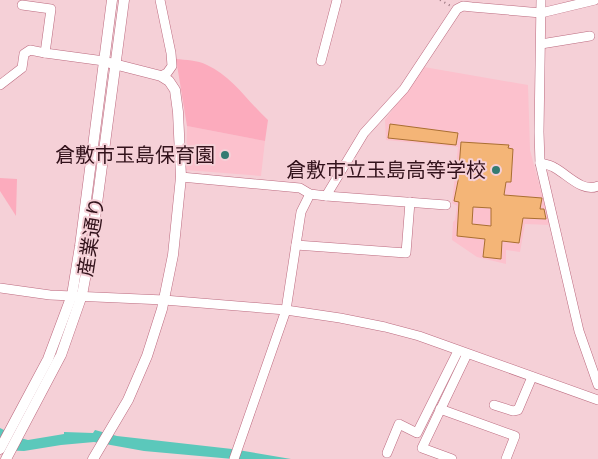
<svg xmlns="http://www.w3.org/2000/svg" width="598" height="459" viewBox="0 0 598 459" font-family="Spectral,'Noto Sans JP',serif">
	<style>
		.built { fill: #fcc1cd }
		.green { fill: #fcabbd }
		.water { fill: #5bc8bb }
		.building { fill: #f4b577; stroke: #aa6f31; fill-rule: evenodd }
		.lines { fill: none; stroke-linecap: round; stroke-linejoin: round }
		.minor-casing { stroke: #bc6a7f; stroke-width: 10 }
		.tertiary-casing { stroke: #bc6a7f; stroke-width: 11 }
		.path { stroke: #97747c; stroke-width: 2; stroke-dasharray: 1 4; stroke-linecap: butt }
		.minor { stroke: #fff; stroke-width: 9 }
		.tertiary { stroke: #fff; stroke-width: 10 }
		.poi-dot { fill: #347b72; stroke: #f5d0d7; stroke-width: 2 }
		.labels { text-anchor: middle; stroke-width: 4; stroke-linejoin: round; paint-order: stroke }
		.poi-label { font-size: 20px; fill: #32121b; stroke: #f5d0d7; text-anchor: end }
		.street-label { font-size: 20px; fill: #32121b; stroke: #f5d0d7 }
	</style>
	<rect width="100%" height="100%" fill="#f5d0d7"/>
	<!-- built -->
	<g class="built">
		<polygon points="424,67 528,85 530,150 550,225 525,224 520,252 506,250 506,264 477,257 452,240 453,222 455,220 457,206 452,203 458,147 386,140 385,120"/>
		<polygon points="187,126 265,141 261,176 186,170"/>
	</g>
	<!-- green -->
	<g class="green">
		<path d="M 176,59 C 186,60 197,60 207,65 C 232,76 248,102 268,120 L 265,141 L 187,126 Z"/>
		<polygon points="0,178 17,179 16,216 0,191"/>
	</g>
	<!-- water -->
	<polygon class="water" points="0,428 8,432 9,435 28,440 64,434 64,432 93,433 95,430 117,436 232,449 291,459 233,459 144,451 94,442 61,445 24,451 0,450"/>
	<!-- building -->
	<g class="building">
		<polygon points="390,124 458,133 456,145 388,138"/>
		<path d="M 461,142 L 509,145 L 508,148 L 513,149 L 511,182 L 506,182 L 504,195 L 542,198 L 540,209 L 544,209 L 546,219 L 523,218 L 519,243 L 502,241 L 501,259 L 483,257 L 485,239 L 457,236 L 459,202 L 454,201 L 458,181 ZM 473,207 L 491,208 L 491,226 L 472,224 Z"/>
	</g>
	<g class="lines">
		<!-- minor casing -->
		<g class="minor-casing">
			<g id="minor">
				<polyline points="160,0 171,53 172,66 167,73 161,76"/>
				<polyline points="541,0 539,132 540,163 579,331 598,385"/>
				<polyline points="22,5 51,9 45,53 104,61"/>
				<polyline points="541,44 590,36"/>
				<polyline points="321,61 337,0"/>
				<polyline points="0,85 22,68 24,54 30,50 45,53"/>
				<path d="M 540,163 C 545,164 551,165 555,168 C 568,175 583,193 598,186"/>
				<polyline points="181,177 300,188 310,194 326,196 364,133 404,89 457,9 463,6 472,7 541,13 595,0"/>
				<polyline points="326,196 446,205"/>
				<polyline points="296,245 406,253 410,202"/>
				<polyline points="0,288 50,295 164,300 286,310 340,318 385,327 419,336 598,400"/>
				<polyline points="494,405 513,411 518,410 532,377"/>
				<polyline points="440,409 515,436 506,459"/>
				<polyline points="387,453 399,424 417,433 458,351"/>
				<polyline points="234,459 286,310 301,212 310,194"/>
				<polyline points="452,459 422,448 467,354"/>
			</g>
		</g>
		<!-- tertiary casing -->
		<g class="tertiary-casing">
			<g id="tertiary">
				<polyline points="0,449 48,359 72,295 80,246 112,0"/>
				<polyline points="6,459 61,355 82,295 92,241 124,0"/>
				<polyline points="93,459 128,400 147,356 162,309 173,255 181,177 178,112 175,90 169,81 161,76 110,63"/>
			</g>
		</g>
		<!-- path -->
		<polyline class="path" points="440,0 451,6"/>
		<!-- minor -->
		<use href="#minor" class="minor"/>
		<!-- tertiary -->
		<use href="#tertiary" class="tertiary"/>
	</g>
	<!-- markers -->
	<g class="poi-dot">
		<circle cx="225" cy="155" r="5"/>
		<circle cx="496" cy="170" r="5"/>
	</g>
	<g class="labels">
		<!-- poi labels -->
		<g class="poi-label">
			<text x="215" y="162">倉敷市玉島保育園</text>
			<text x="486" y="177">倉敷市立玉島高等学校</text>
		</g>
		<!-- street labels -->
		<g class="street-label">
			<text transform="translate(91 237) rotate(-81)" y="7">産業通り</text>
		</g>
	</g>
</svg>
